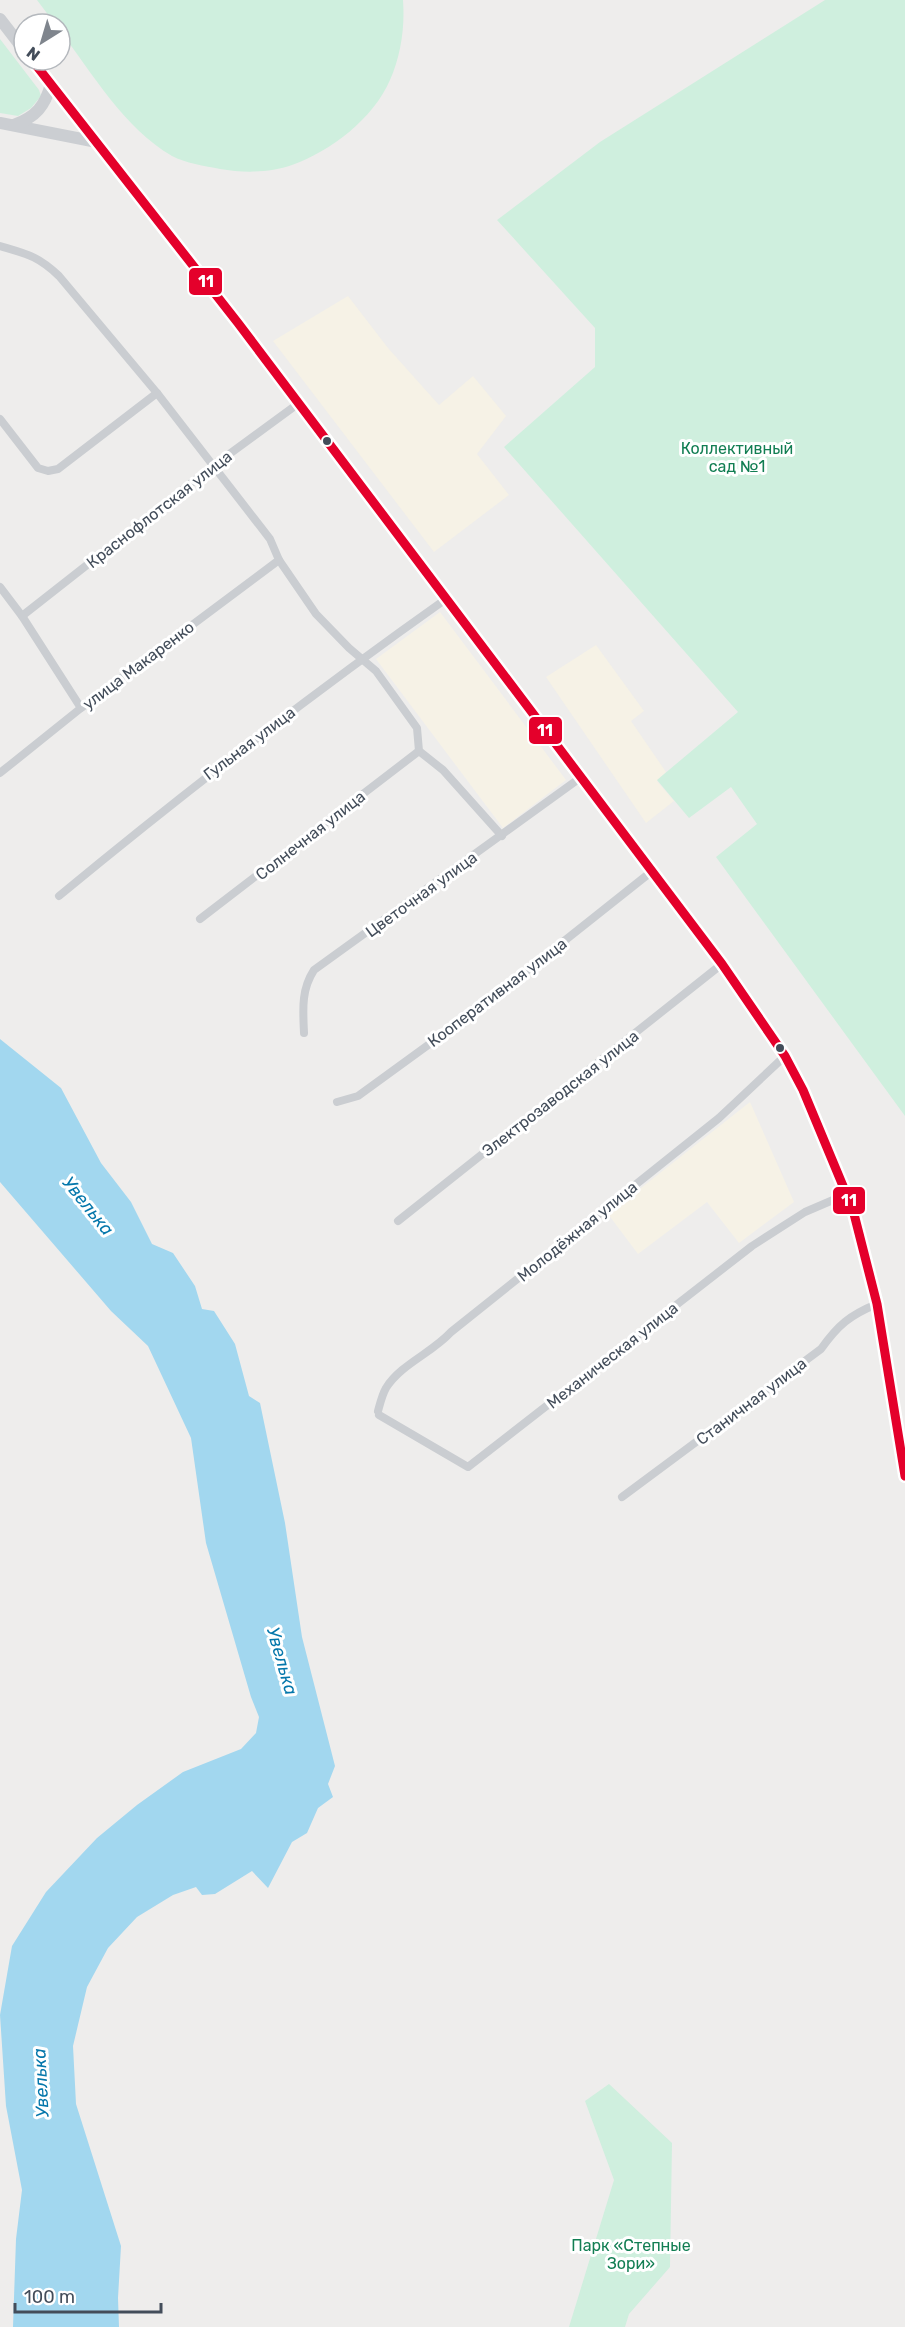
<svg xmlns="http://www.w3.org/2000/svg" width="905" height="2327" viewBox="0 0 905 2327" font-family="Rubik,sans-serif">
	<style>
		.commercial { fill: #f6f2e6 }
		.green { fill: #cfefde }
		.water { fill: #a2d7ef }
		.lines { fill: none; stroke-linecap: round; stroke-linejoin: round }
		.street { stroke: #cacdd1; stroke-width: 8 }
		.secondary { stroke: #cbced2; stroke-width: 12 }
		.bus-1-casing { stroke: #fff; stroke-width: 14 }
		.bus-1 { stroke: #e4002b; stroke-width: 9 }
		.bus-dot { fill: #434d5a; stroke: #fff; stroke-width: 2 }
		.labels { text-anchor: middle; stroke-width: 6; stroke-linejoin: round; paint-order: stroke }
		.park-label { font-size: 16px; fill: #127e53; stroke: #fff }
		.street-label { font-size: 16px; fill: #434d5a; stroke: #fff }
		.water-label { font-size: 18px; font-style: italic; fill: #0577ab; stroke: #fff }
		.line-badge { stroke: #fff; stroke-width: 2 }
		.badge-label { font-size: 16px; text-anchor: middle; font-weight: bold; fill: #fff }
	</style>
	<rect width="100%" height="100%" fill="#eeedec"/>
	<!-- commercial -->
	<g class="commercial">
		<polygon points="348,296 388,348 439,405 473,376 506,416 477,454 509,495 434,552 273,341"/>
		<polygon points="440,612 566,780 503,828 376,659"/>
		<polygon points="596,645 644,711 631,721 666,772 657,781 674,801 646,823 546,677"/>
		<polygon points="750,1102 794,1202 739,1243 707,1202 638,1254 608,1214"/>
	</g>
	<!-- green -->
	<g class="green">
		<path d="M 37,0 L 403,0 C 405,27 401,55 390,80 C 373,119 331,151 292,165 C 270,173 243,173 220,169 C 205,166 185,163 172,156 C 124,128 93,74 60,31 L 60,24 L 55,24 Z"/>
		<polygon points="825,0 905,0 905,1116 716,857 757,824 731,787 689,818 657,780 738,712 504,447 595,367 595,328 497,220 600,142"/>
		<polygon points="0,39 39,90 41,96 31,108 18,116 0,113"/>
		<polygon points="609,2084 672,2143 670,2267 629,2314 625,2327 569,2327 614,2180 585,2101"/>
	</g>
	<!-- water -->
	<polygon class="water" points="0,1039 61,1088 101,1163 131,1202 152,1244 173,1253 195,1286 202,1309 214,1311 235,1344 249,1396 260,1403 285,1523 302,1637 335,1766 328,1784 333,1797 318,1808 307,1833 292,1842 268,1888 252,1871 215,1894 202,1895 196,1887 173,1895 137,1917 108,1948 87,1987 73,2046 76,2104 121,2246 118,2298 119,2327 13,2327 16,2239 22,2190 6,2106 0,2015 12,1946 46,1892 97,1838 137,1805 183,1772 241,1749 256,1733 259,1717 251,1697 206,1543 191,1438 148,1346 111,1311 0,1182"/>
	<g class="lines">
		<!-- street -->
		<g class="street">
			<path d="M 0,246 C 27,254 38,256 59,276 L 157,393 L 270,539 L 279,560 L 316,614 L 349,648 L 376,671 L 417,728 L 419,751 L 443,770 L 502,836"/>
			<polyline points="0,419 38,468 48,471 58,469 157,393"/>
			<polyline points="0,587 22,616 81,708"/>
			<polyline points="22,616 213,466 299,403"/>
			<polyline points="0,773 81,708 279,560"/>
			<path d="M 59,896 C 185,792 313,693 446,599"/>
			<polyline points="200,919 419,751"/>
			<path d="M 304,1033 C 303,1010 301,990 314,970 L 580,778"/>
			<polyline points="337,1102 358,1096 490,1000 651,872"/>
			<polyline points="398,1221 722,964"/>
			<path d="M 378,1411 C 380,1404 382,1395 386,1388 C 401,1364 432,1353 451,1332 L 719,1118 L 785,1056"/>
			<polyline points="379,1415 468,1467 752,1246 805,1212 847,1194"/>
			<path d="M 622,1497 L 821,1349 C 838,1325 850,1315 877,1304"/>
		</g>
		<!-- secondary -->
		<g class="secondary">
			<polyline points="0,19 24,50"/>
			<polyline points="32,60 238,323 722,964 785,1056 803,1090 853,1210 877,1304 905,1476"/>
			<polyline points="0,123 97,142"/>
			<path d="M 14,125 C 36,117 45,106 51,84"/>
		</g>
		<!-- bus-1 casing -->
		<g class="bus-1-casing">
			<polyline id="bus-1" points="32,60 238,323 722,964 785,1056 803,1090 853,1210 877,1304 905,1476"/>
		</g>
		<!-- bus-1 -->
		<use href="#bus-1" class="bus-1"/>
	</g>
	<!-- markers -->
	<g class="bus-dot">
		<circle cx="327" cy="441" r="5"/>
		<circle cx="780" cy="1048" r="5"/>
	</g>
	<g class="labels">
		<!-- park labels -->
		<g class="park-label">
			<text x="737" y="454">Коллективный<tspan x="737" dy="18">сад №1</tspan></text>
			<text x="631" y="2251">Парк «Степные<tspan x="631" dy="18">Зори»</tspan></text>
		</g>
		<!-- street labels -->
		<g class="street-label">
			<text transform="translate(159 509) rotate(-38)" y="6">Краснофлотская улица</text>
			<text transform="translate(138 665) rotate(-37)" y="6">улица Макаренко</text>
			<text transform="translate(249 743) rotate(-37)" y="6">Гульная улица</text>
			<text transform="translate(310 835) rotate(-38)" y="6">Солнечная улица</text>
			<text transform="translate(421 894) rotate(-36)" y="6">Цветочная улица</text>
			<text transform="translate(497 992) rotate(-37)" y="6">Кооперативная улица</text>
			<text transform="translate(560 1093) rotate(-38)" y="6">Электрозаводская улица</text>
			<text transform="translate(577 1231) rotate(-39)" y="6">Молодёжная улица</text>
			<text transform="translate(612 1355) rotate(-38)" y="6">Механическая улица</text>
			<text transform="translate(751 1401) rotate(-37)" y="6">Станичная улица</text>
		</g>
		<!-- water labels -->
		<g class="water-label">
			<text transform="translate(88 1206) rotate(51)" y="6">Увелька</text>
			<text transform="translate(282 1661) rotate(74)" y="6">Увелька</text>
			<text transform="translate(41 2083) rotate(-93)" y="6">Увелька</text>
		</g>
	</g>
	<g class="line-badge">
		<rect x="188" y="267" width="35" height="29" rx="6" fill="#e4002b"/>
		<rect x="528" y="716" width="35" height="29" rx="6" fill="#e4002b"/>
		<rect x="832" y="1186" width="34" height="29" rx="6" fill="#e4002b"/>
	</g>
	<g class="badge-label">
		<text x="206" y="287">11</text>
		<text x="545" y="736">11</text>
		<text x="849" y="1206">11</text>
	</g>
	<!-- north arrow -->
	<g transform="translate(42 42) rotate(217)"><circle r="28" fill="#ffffff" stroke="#b4b8bd" stroke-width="1.5"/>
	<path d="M0-4.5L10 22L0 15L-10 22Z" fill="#7f858d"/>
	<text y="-9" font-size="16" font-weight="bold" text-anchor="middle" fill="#434d5a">N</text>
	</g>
	<!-- scale -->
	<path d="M15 2303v9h146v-9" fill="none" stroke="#434d5a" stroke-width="3"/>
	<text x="24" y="2303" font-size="18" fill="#434d5a" stroke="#ffffff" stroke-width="4.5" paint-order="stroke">100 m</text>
</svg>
